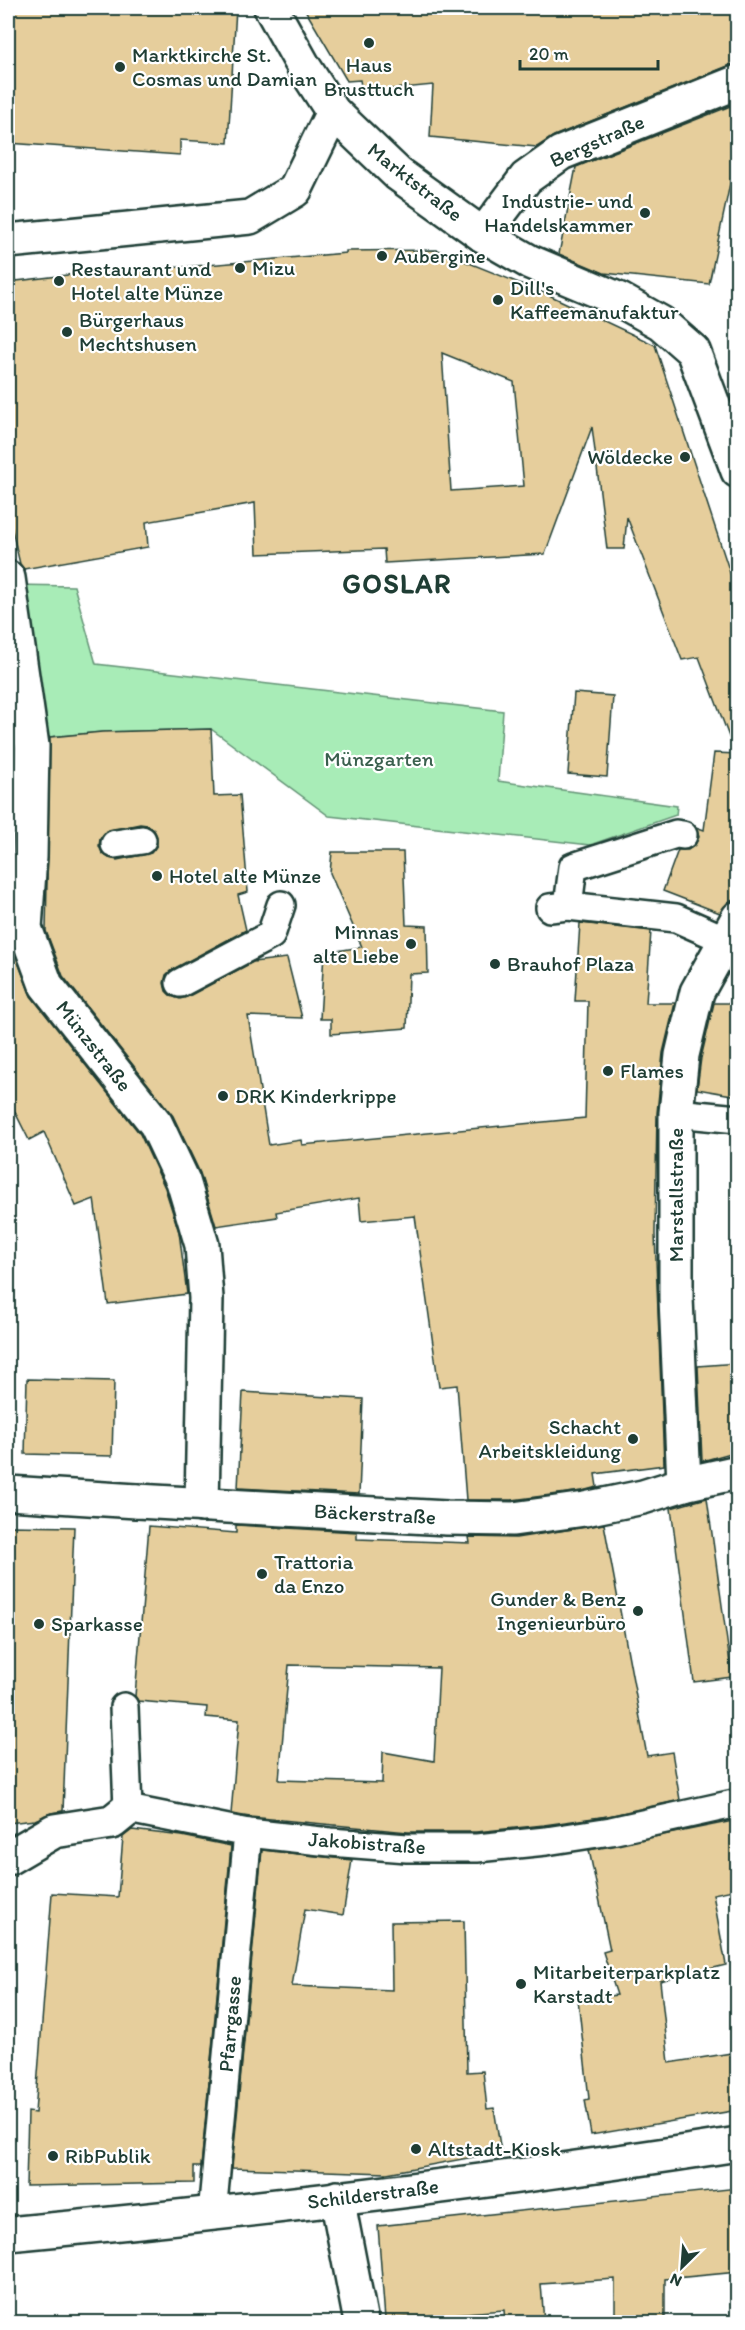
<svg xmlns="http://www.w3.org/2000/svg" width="745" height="2330" viewBox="0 0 745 2330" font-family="Itim,sans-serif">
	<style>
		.green { fill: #a8ecb7; stroke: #649476; stroke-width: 1.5 }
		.building { fill: #e6ce9c; stroke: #1f3d34; stroke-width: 1.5; fill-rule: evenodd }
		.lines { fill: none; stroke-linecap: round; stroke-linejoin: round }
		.service-casing { stroke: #1f3d34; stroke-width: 32 }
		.pedestrian-casing { stroke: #1f3d34; stroke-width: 38 }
		.minor-casing { stroke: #1f3d34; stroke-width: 38 }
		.service { stroke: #fff; stroke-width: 27 }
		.pedestrian { stroke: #fff; stroke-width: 33 }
		.minor { stroke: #fff; stroke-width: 33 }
		.poi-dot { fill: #1f3d34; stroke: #fff; stroke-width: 2 }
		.labels { text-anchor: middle; stroke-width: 4.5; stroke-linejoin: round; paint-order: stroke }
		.poi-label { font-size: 21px; fill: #1f3d34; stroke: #fff; text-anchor: start }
		.street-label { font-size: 21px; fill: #1f3d34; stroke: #fff }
		.park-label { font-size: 21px; fill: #3a604e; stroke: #fff }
		.district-label { font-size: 27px; font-weight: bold; letter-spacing: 1.5px; fill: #1f3d34; stroke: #fff }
	</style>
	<rect width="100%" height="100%" fill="#fff"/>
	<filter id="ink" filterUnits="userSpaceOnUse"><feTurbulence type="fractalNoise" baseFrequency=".0167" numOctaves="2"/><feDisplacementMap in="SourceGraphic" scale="12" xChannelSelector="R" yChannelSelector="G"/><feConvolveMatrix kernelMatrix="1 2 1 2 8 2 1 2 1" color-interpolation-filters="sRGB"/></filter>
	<g filter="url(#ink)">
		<!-- green -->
		<polygon class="green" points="13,585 74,586 96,664 503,711 498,781 677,806 676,815 590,845 329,816 211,729 102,732 48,737"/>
		<!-- building -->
		<g class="building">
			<polygon points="8,8 236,8 228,143 180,140 180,155 8,143"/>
			<polygon points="304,8 491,8 491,10 570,8 735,8 733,64 554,136 537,147 430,137 433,85 362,92 360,80 347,81"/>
			<polygon points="738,103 738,171 732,174 709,284 604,273 559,254 576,167"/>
			<path d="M 437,250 L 551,296 L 655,345 L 738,597 L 738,749 L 734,750 L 699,657 L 682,660 L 627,517 L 624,549 L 607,549 L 592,427 L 545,554 L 385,563 L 384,549 L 257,554 L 255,503 L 146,522 L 148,547 L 24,569 L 20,564 L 8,513 L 8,282 L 119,269 L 183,267 L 346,253 L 346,251 ZM 442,353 L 514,382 L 524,486 L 451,491 Z"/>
			<polygon points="574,693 613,696 607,777 568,774"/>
			<path d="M 211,729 L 214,796 L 240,795 L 248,892 L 238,895 L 246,930 L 173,969 L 166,975 L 164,983 L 166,991 L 171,996 L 180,999 L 187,997 L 253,962 L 287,958 L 302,1018 L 248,1016 L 269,1145 L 301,1140 L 302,1145 L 585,1118 L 588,1001 L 575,1001 L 580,923 L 651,931 L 646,1003 L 675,1003 L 663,1053 L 657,1113 L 655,1234 L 664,1465 L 595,1474 L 597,1487 L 582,1491 L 512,1500 L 466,1500 L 457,1385 L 439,1387 L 415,1216 L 361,1221 L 359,1198 L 276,1212 L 277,1217 L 216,1226 L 200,1173 L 173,1116 L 63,976 L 46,931 L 50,737 L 102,732 ZM 140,824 L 147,825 L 154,830 L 157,837 L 157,845 L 151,853 L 117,860 L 109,858 L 102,853 L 99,846 L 100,839 L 106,831 Z"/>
			<polygon points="8,741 12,741 13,747 12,792 8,791"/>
			<polygon points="714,753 738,754 738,899 728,902 720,913 663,891 678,850 688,850 695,845 699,837 696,827 704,830"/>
			<polygon points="332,852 403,852 406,925 427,926 428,973 409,974 407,1028 331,1034 331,1019 320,1019 324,953 362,947 330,873"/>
			<polygon points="11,944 31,996 140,1134 165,1188 179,1232 187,1294 108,1304 94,1199 76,1206 44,1132 29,1140 8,1098 8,946"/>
			<polygon points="714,1003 738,1003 738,1096 697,1089 701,1058"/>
			<polygon points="738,1363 738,1451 702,1461 698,1366"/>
			<polygon points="27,1379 114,1381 112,1456 25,1454"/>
			<polygon points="243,1392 363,1399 359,1494 238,1488"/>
			<polygon points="707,1498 732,1677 694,1682 671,1508"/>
			<path d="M 604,1524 L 647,1756 L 672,1752 L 680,1800 L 608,1816 L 544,1825 L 476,1832 L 408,1832 L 250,1817 L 231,1814 L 239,1720 L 206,1717 L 207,1707 L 138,1701 L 135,1696 L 149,1526 L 236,1533 L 236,1525 L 357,1532 L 357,1539 L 470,1543 L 469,1537 L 516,1538 ZM 289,1665 L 439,1668 L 434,1761 L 383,1752 L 382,1783 L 279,1780 Z"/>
			<polygon points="8,1526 74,1527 63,1811 51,1813 35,1820 8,1823"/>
			<polygon points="738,1820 738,1889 713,1894 726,1965 660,1981 669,2063 738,2052 738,2110 591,2135 585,2100 589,2099 578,1999 617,1995 603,1952 610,1950 589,1850"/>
			<polygon points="132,1830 182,1836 231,1846 201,2167 194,2167 194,2183 26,2186 28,2112 35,2113 52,1893 118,1897 123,1837"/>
			<polygon points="262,1850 352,1860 343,1915 305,1909 292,1986 392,1990 391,1922 464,1921 467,2072 483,2071 487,2109 494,2108 501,2152 387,2173 232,2168"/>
			<polygon points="738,2188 738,2272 665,2279 665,2322 615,2322 615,2279 541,2284 544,2322 505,2322 504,2310 385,2319 378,2226"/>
		</g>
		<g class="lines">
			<!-- service casing -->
			<g class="service-casing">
				<g id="service">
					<polyline points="115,844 142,840"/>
					<polyline points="568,906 573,867 676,834 683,835"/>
					<polyline points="550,908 568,906 676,918 726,940"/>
					<polyline points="180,983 271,935 281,905"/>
					<polyline points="676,1113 738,1119"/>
					<polyline points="124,1707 128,1809 248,1833 330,1842 407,1848 477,1848 546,1841 611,1831 738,1803"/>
					<polyline points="212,2214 248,1833"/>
				</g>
			</g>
			<!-- pedestrian casing -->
			<g class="pedestrian-casing">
				<g id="pedestrian">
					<polyline points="8,241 250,217 295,190 333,112"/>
					<polyline points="8,578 32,746 30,857 25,928 46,985 156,1124 183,1181 202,1245 206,1298 202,1505"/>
					<polyline points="8,1493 137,1501"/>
					<polyline points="8,1858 54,1831 112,1822 128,1809"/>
				</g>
			</g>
			<!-- minor casing -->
			<g class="minor-casing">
				<g id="minor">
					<polyline points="271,8 304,67 333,112 398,174 483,235 530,262 620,300 661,323 693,351 738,471"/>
					<polyline points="483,235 526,178 561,153 738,82"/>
					<polyline points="684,1484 676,1298 676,1113 682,1055 697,992 738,918"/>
					<polyline points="137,1501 447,1518 513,1519 585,1509 643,1497 684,1484 738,1472"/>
					<polyline points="337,2198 361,2322"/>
					<path d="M 8,2234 C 252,2211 495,2182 738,2144"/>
				</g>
			</g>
			<!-- service -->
			<use href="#service" class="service"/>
			<!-- pedestrian -->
			<use href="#pedestrian" class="pedestrian"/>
			<!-- minor -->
			<use href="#minor" class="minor"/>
		</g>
	</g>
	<!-- markers -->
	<g class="poi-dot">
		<circle cx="369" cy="43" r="6"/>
		<circle cx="120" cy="67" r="6"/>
		<circle cx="645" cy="213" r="6"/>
		<circle cx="382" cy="256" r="6"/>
		<circle cx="240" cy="268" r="6"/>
		<circle cx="59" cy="281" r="6"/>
		<circle cx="498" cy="300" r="6"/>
		<circle cx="67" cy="332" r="6"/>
		<circle cx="685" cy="457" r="6"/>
		<circle cx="157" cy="876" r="6"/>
		<circle cx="411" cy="944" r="6"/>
		<circle cx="495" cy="964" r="6"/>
		<circle cx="608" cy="1071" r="6"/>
		<circle cx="223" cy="1096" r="6"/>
		<circle cx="633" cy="1439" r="6"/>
		<circle cx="262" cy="1574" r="6"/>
		<circle cx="638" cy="1611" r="6"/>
		<circle cx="39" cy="1624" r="6"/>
		<circle cx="521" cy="1984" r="6"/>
		<circle cx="416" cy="2149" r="6"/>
		<circle cx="53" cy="2156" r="6"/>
	</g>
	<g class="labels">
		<!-- poi labels -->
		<g class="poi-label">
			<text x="132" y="62">Marktkirche St.<tspan x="132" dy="24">Cosmas und Damian</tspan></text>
			<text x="369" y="72" text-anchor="middle">Haus<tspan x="369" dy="24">Brusttuch</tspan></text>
			<text x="633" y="208" text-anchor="end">Industrie- und<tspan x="633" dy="24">Handelskammer</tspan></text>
			<text x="394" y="263">Aubergine</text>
			<text x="252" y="275">Mizu</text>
			<text x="71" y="276">Restaurant und<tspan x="71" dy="24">Hotel alte Münze</tspan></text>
			<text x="510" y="295">Dill's<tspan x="510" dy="24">Kaffeemanufaktur</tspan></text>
			<text x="79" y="327">Bürgerhaus<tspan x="79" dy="24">Mechtshusen</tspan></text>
			<text x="673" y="464" text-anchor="end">Wöldecke</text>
			<text x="169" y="883">Hotel alte Münze</text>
			<text x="399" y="939" text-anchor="end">Minnas<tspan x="399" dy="24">alte Liebe</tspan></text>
			<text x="507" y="971">Brauhof Plaza</text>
			<text x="620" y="1078">Flames</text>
			<text x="235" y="1103">DRK Kinderkrippe</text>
			<text x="621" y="1434" text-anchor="end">Schacht<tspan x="621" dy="24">Arbeitskleidung</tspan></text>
			<text x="274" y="1569">Trattoria<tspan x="274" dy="24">da Enzo</tspan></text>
			<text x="626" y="1606" text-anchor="end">Gunder &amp; Benz<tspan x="626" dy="24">Ingenieurbüro</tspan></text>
			<text x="51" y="1631">Sparkasse</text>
			<text x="533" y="1979">Mitarbeiterparkplatz<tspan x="533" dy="24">Karstadt</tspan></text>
			<text x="428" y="2156">Altstadt-Kiosk</text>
			<text x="65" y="2163">RibPublik</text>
		</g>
		<!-- street labels -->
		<g class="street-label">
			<text transform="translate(597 141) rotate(-24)" y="7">Bergstraße</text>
			<text transform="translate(415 182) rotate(38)" y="7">Marktstraße</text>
			<text transform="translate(94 1046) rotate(52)" y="7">Münzstraße</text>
			<text transform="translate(676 1195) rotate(-90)" y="7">Marstallstraße</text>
			<text transform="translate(375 1514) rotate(3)" y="7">Bäckerstraße</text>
			<text transform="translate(367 1843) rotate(4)" y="7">Jakobistraße</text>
			<text transform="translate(230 2024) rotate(-85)" y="7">Pfarrgasse</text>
			<text transform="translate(373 2194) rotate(-7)" y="7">Schilderstraße</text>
		</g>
		<!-- park labels -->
		<g class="park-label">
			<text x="379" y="766">Münzgarten</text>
		</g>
		<!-- district labels -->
		<g class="district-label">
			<text x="397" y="593">GOSLAR</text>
		</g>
	</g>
	<!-- margin -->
	<rect width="745" height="2330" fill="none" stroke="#fff" stroke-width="30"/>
	<rect x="15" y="15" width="715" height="2300" fill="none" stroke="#1f3d34" stroke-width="2" filter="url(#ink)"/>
	<!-- north arrow -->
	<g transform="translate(682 2267) rotate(205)" stroke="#ffffff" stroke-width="4.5" paint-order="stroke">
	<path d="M0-4.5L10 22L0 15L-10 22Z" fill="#1f3d34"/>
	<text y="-9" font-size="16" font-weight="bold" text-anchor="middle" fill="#1f3d34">N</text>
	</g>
	<!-- scale -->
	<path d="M520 60v9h138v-9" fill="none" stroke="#1f3d34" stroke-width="3"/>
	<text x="529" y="60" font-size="18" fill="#1f3d34" stroke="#ffffff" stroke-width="4.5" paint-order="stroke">20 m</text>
</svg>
